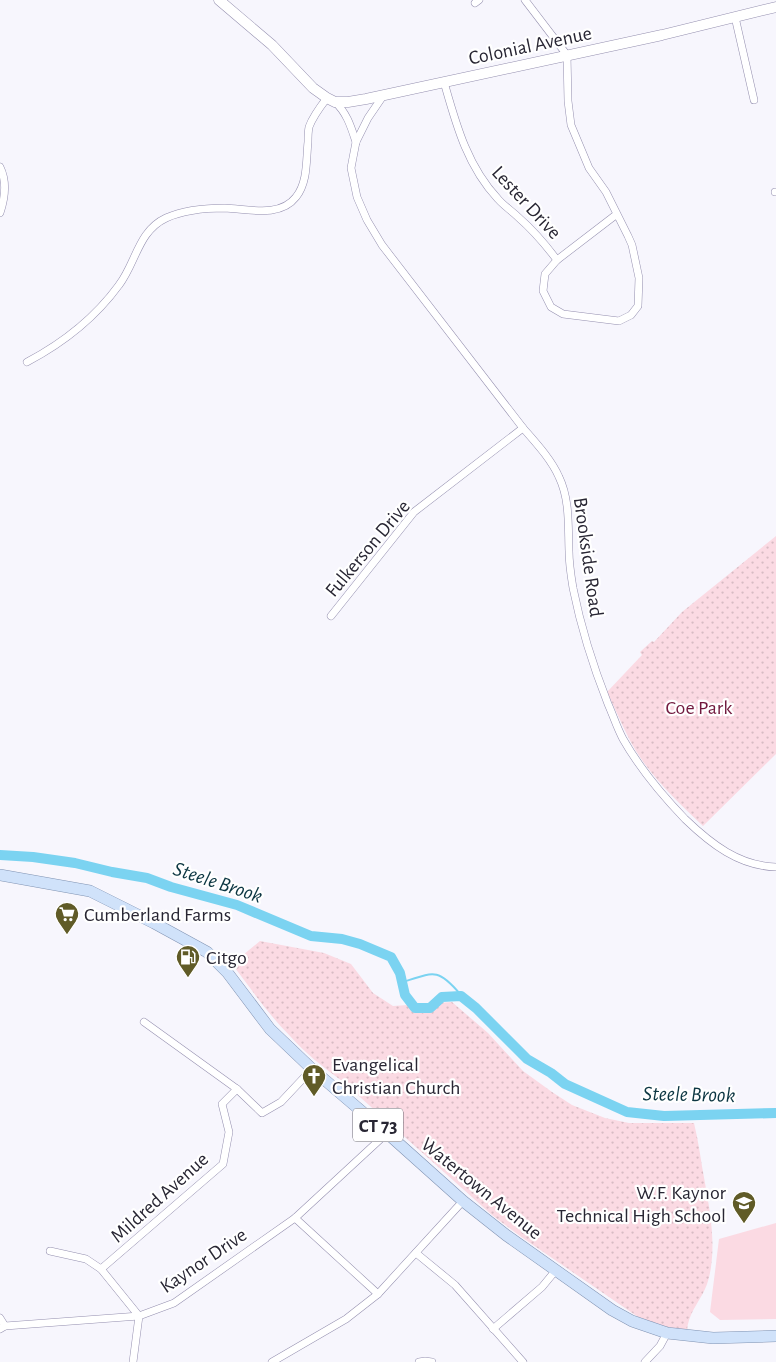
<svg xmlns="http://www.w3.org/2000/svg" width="776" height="1362" viewBox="0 0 776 1362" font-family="'Alegreya Sans',sans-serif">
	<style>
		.grass { fill: #fbdae3 }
		.park { fill: url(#park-dots) }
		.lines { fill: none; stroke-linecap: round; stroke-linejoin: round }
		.stream { stroke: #7bd3f1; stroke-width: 2 }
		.river { stroke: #7bd3f1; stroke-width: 10 }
		.street-casing { stroke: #948faf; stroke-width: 8 }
		.secondary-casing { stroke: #948faf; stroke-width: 11 }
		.primary-casing { stroke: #8093b2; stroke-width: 12 }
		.street { stroke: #fff; stroke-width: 7 }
		.secondary { stroke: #fff; stroke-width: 10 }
		.primary { stroke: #d0e2fa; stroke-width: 11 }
		.labels { text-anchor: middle; stroke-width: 4.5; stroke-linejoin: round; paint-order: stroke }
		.shield { fill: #fff; stroke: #686770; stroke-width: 1 }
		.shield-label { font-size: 19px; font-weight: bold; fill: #282633 }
		.street-label { font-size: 20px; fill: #282633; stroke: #fff }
		.park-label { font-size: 20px; fill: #71193e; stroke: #fff }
		.poi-label { font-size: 20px; fill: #282633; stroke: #fff; text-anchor: start }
		.water-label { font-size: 21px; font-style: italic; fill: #0c3642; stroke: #fff }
	</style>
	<defs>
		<pattern id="park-dots" width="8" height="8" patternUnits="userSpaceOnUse" patternTransform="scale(1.25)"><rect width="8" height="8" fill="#fbdae3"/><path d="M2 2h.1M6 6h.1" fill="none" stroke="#d7bbc3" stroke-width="1.8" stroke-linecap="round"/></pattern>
	</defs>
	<rect width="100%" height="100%" fill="#f7f6fd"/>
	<!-- grass -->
	<polygon class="grass" points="776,1223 776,1319 720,1320 710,1312 719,1239"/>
	<!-- park -->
	<g class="park">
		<path d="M 776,536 L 776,754 L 703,826 C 679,803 654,780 636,751 C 625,733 617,712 607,692 L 642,655 L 640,652 L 652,641 L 654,642 L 682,612 Z"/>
		<path d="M 260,941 L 324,953 L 351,964 L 373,993 L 393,1006 L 452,1002 L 488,1033 L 523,1071 L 552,1092 L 572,1105 L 605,1118 L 629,1123 L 694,1123 C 699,1143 701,1163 705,1183 C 710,1211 715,1239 711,1267 C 710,1274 708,1283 705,1289 C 698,1304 688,1314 687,1331 L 662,1326 L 641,1319 L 520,1236 L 492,1215 L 342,1081 C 323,1067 305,1053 290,1036 C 268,1014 251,989 232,964 Z"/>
	</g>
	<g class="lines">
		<!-- stream -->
		<path class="stream" d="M 403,982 C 434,972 438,968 460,994 L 461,996"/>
		<!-- river -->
		<polyline class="river" points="0,855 33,857 75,863 112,872 147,878 171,887 237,905 311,936 342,939 360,944 391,957 400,973 405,995 415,1008 430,1008 442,997 461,996 476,1008 527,1059 551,1073 565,1084 627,1112 664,1116 776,1113"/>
		<!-- street casing -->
		<g class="street-casing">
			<g id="street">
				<polyline points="525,0 567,55 568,101 571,125 589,168 606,192 628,236 632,245 639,278 638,306 631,315 619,321 563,314 551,307 543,291 545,274 557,260 617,214"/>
				<polyline points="475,3 479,0"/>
				<polyline points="735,17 754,100"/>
				<path d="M 444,82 C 456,124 467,166 498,199 C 504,206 512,211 518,217 C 533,230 545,244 557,260"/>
				<path d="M 383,96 L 368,118 L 356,142 L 351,168 L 357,197 L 367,220 L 382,245 L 523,428 C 536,443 551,459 559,477 C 570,500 568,526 569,551 C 569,563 571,576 573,588 C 581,628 593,666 608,704 C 613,715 617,728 623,739 C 640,769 661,794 685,819 C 711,844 739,866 776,867"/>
				<path d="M 335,102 C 347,113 351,127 356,142"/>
				<path d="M 0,167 C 7,181 5,198 0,213"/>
				<polyline points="775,192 776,192"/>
				<path d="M 27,362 C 63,343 95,318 119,285 C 136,263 138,231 166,218 C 184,210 205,208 225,208 C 248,209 280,218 296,197 C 308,182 306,160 308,142 C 308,137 308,132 309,127 C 313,116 320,107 327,98"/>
				<polyline points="331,616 414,512 523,428"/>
				<polyline points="144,1022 237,1089 262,1113 281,1102 312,1069"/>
				<polyline points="295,1218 378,1294"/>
				<polyline points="50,1251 86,1259 101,1269 139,1316 133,1362"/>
				<polyline points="416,1253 455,1285 523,1362"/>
				<polyline points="101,1269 223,1164 229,1132 222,1104 237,1089"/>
				<polyline points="0,1318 5,1326"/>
				<polyline points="0,1329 5,1326 139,1316 174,1303 295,1218 387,1133"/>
				<polyline points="493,1329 542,1287 556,1270"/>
				<polyline points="272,1362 346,1319 378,1294 463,1201"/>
				<polyline points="419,1362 425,1361 432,1362"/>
				<polyline points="645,1362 660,1346 667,1333"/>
			</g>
		</g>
		<!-- secondary casing -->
		<g class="secondary-casing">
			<polyline id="secondary" points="219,0 272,45 313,88 327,98 335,102 348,102 366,99 662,35 776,7"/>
		</g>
		<!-- primary casing -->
		<g class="primary-casing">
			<polyline id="primary" points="0,875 90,891 154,923 207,952 227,972 270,1029 312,1069 387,1133 463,1201 506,1235 612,1310 632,1321 667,1333 713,1338 776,1336"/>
		</g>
		<!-- street -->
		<use href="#street" class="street"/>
		<!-- secondary -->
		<use href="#secondary" class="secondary"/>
		<!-- primary -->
		<use href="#primary" class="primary"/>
	</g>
	<!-- icons -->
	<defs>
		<g id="supermarket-pin" transform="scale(1.25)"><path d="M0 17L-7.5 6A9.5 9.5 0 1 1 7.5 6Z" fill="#605b27" stroke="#fff"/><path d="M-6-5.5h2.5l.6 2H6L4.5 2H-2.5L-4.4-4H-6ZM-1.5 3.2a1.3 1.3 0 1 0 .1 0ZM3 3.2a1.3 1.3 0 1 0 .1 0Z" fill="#fff"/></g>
		<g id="fuel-pin" transform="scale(1.25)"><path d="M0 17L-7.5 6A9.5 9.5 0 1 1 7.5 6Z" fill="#605b27" stroke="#fff"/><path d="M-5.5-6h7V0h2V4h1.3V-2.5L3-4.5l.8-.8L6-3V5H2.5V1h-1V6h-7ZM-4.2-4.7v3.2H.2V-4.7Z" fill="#fff"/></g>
		<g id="church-pin" transform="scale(1.25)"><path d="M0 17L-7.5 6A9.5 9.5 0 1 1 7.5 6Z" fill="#605b27" stroke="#fff"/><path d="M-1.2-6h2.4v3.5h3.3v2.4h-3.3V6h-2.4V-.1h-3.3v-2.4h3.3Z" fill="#fff"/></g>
		<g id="school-pin" transform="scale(1.25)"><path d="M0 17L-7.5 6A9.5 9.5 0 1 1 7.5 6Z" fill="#605b27" stroke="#fff"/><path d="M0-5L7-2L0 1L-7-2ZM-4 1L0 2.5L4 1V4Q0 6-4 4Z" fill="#fff"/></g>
	</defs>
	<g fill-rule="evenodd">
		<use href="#supermarket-pin" x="67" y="914"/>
		<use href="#fuel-pin" x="188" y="957"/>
		<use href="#church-pin" x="314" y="1076"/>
		<use href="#school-pin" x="744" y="1203"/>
	</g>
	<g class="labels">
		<!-- shield labels -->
		<rect class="shield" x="353" y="1108.5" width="50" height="33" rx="4"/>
		<g class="shield-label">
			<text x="378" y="1132">CT 73</text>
		</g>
		<!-- street labels -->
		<g class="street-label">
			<text transform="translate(530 45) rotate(-12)" y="7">Colonial Avenue</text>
			<text transform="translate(527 202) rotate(47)" y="7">Lester Drive</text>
			<text transform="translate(367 548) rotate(-50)" y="7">Fulkerson Drive</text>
			<text transform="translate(589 557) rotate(82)" y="7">Brookside Road</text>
			<text transform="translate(482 1188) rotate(39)" y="7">Watertown Avenue</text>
			<text transform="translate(159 1197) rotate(-42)" y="7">Mildred Avenue</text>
			<text transform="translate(203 1260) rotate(-34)" y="7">Kaynor Drive</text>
		</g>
		<!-- park labels -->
		<g class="park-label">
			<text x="699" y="714">Coe Park</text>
		</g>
		<!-- poi labels -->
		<g class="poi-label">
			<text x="84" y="921">Cumberland Farms</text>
			<text x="206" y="964">Citgo</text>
			<text x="332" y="1071">Evangelical<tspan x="332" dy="23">Christian Church</tspan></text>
			<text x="726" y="1199" text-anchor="end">W.F. Kaynor<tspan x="726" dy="23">Technical High School</tspan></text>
		</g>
		<!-- water labels -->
		<g class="water-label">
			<text transform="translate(218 882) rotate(18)" y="7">Steele Brook</text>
			<text transform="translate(689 1094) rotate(1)" y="7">Steele Brook</text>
		</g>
	</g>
</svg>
